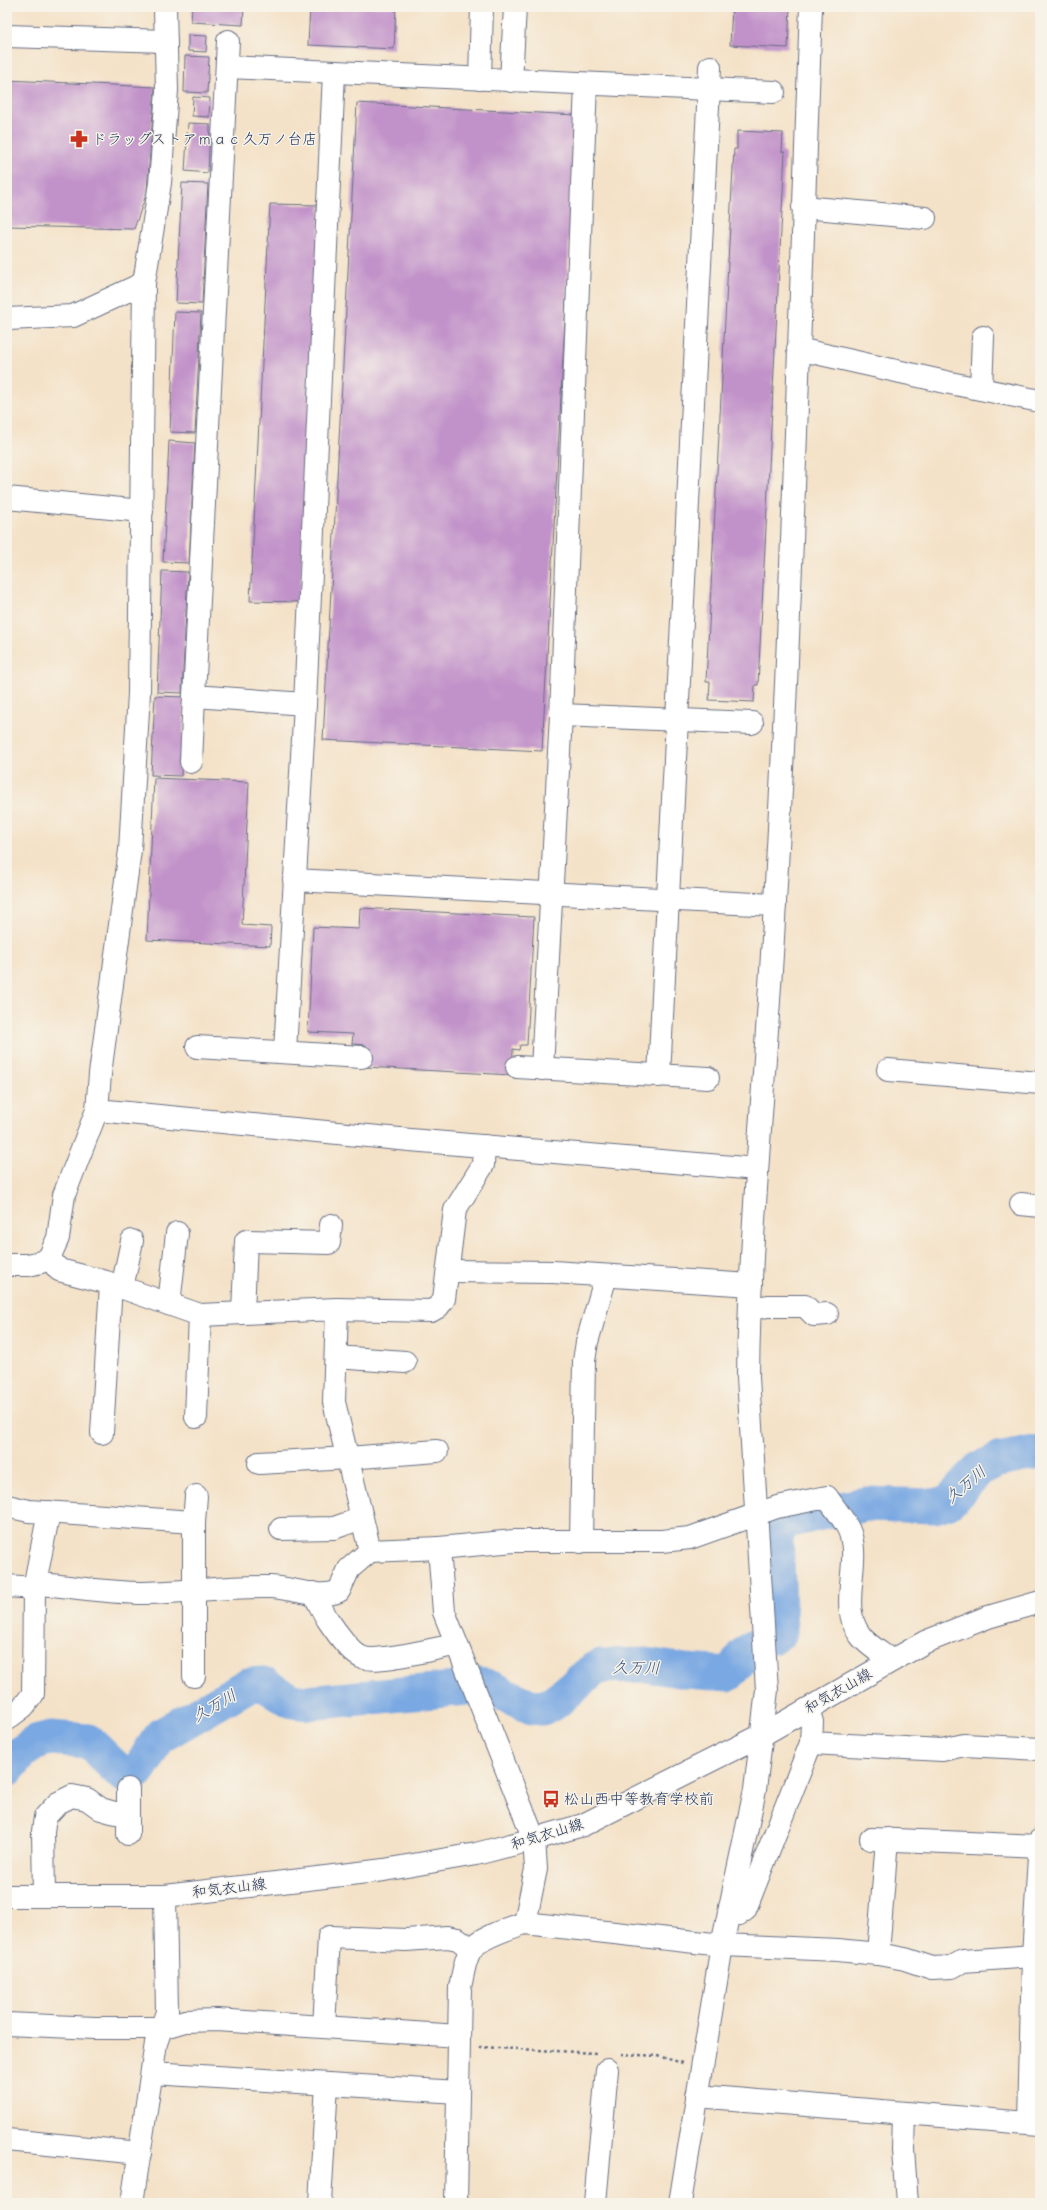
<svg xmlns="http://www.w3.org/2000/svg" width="1047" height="2210" viewBox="0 0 1047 2210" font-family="Itim,'Klee One',sans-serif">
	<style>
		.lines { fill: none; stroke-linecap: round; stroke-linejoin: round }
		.river { stroke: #79a8e2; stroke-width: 35 }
		.building { fill: #c192c9 }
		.minor-casing { stroke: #676e83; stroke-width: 24 }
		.major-casing { stroke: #676e83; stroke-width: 24 }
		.path { stroke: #676e83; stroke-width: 2.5; stroke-dasharray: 3 3; stroke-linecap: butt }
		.minor { stroke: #fff; stroke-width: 22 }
		.major { stroke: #fff; stroke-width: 22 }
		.labels { text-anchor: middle; stroke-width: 3; stroke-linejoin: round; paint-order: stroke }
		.poi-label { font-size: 15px; fill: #1b2f5e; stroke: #f7f3e8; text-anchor: start }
		.street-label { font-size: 15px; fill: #1b2f5e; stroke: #f7f3e8 }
		.water-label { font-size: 16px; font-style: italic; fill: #375386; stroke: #f7f3e8 }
	</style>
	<rect width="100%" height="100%" fill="#f7f3e8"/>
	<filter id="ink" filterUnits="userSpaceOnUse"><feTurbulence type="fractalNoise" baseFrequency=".025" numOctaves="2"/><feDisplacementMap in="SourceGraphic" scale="8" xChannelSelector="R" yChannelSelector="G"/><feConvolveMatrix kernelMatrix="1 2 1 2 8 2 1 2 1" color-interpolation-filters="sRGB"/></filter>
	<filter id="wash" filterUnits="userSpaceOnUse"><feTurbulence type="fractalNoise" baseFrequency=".012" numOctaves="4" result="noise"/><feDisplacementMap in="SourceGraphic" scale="16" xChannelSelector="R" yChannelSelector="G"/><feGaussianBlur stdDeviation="0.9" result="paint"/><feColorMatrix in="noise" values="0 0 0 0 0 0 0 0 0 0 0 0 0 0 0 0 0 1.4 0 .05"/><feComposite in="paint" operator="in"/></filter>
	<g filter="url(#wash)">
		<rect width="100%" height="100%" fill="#f4e2c8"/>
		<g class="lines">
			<!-- river -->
			<g class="river">
				<polyline points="842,1509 866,1504 935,1506 950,1501 979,1469 998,1460 1040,1452"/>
				<polyline points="773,1637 780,1632 776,1537 783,1522 830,1511"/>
				<polyline points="479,1685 486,1686 532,1707 542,1708 554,1703 592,1671 601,1666 646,1665 686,1671 729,1674 744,1655 752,1648"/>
				<path d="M 7,1770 L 22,1752 L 38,1741 L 51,1738 L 88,1741 L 123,1775 C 126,1775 130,1776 133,1775 C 142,1771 152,1744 162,1735 L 248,1685 L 263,1684 L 292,1701 L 307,1703 L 466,1688"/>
			</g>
		</g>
		<g id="blocks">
			<!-- building -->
			<g class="building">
				<polygon points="192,7 244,7 243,25 191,22"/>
				<polygon points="310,7 396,7 394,49 308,45"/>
				<polygon points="732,7 790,7 788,48 730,45"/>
				<polygon points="188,35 207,36 206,52 188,51"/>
				<polygon points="185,56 209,57 207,93 184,92"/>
				<polygon points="7,80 155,87 147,192 134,229 7,226"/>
				<polygon points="193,97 210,98 209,117 192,116"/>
				<polygon points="357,103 576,115 542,751 323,740"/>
				<polygon points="188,123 210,124 208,173 185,171"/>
				<polygon points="737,131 783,133 782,152 785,152 758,685 755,685 754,702 709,700 710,682 706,682 734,149 737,149"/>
				<polygon points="182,183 208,184 202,304 176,303"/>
				<polygon points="270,204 320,205 300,602 250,601"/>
				<polygon points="175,312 201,313 195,433 170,432"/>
				<polygon points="169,441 195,443 189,563 163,562"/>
				<polygon points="162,571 188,572 182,693 157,692"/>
				<polygon points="155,696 185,697 181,776 151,775"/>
				<polygon points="154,778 249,782 242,925 271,927 270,946 147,940"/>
				<polygon points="360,908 534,917 527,1045 520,1045 519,1050 513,1049 512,1075 365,1067 366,1045 352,1044 353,1034 308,1032 313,927 359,929"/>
			</g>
		</g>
	</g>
	<g filter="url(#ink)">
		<use href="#blocks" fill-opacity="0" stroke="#676e83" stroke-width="1"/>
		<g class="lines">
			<!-- minor casing -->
			<g class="minor-casing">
				<g id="minor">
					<polyline points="165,7 167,90 160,183 144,283 139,693 130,850 100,1074 97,1110 410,1140 757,1169"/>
					<polyline points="7,36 166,41"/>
					<polyline points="228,41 194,696 305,704"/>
					<polyline points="227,67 774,92"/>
					<polyline points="480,79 482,7"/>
					<polyline points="511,81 515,7"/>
					<polyline points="803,207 925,218"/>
					<polyline points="7,319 73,316 144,283"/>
					<polyline points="798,349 950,383 1040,401"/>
					<polyline points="981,389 983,337"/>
					<polyline points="7,498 142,511"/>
					<polyline points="561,715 752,723"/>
					<polyline points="191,762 194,696"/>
					<polyline points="294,880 775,905"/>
					<polyline points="197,1047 362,1057"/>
					<polyline points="285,1051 305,704 334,73"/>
					<polyline points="517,1067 708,1078"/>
					<polyline points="542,1069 561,715 586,84"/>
					<polyline points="888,1070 1040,1083"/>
					<polyline points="659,1076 710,67"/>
					<polyline points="1021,1204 1040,1206"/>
					<polyline points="49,1258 59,1270 106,1282 200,1315 337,1309 334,1402 370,1551 439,1548"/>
					<polyline points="7,1265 28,1265 41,1262 49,1258 58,1238 64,1195 97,1110"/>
					<polyline points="448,1271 553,1272 751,1285"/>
					<polyline points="122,1288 132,1241"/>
					<polyline points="169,1304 177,1233"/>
					<polyline points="337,1309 431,1311 438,1307 444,1299 455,1210 483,1165 484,1146"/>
					<polyline points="750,1309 768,1306 805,1306 814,1315 827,1314"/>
					<polyline points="243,1313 246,1241 329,1243 331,1225"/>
					<polyline points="336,1357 405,1362"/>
					<polyline points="196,1417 200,1315"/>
					<polyline points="102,1433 111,1284"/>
					<polyline points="259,1463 348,1458 437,1451"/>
					<polyline points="7,1506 29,1511 194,1522"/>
					<polyline points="281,1529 334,1528 362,1518"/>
					<polyline points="581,1542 584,1361 587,1342 606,1276"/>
					<path d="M 35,1583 C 69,1587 103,1592 138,1593 C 182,1593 226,1586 271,1587 C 293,1588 319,1600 339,1591 L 349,1569 L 370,1551"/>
					<polyline points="7,1586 34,1588"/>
					<path d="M 313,1593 C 319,1602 322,1611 328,1620 C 334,1629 351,1653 361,1657 C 376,1664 436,1648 455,1645"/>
					<polyline points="194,1676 194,1522 196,1496"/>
					<polyline points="7,1719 23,1707 33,1694 34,1588 49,1512"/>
					<polyline points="811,1743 942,1750 964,1745 1040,1749"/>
					<polyline points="128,1789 128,1834"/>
					<polyline points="871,1839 1039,1846"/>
					<polyline points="44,1896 43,1831 45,1817 58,1803 72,1796 87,1799 101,1809 115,1813 128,1813"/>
					<polyline points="729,1914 739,1914 745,1910 811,1743 812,1722 808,1709"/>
					<path d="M 525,1923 L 536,1869 L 534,1839 L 444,1612 L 439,1548 L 514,1541 L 662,1541 L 690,1538 L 777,1507 L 827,1497 C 834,1508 846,1521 850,1533 C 861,1566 838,1606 860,1635 C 867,1645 881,1653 891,1660"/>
					<polyline points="878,1954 887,1839"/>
					<polyline points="7,2024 95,2028 161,2028 185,2021 217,2020 459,2036"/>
					<polyline points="324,2027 329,1937 406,1940 447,1937 458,1939 471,1949"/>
					<polyline points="152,2073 458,2092"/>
					<polyline points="697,2096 1040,2124"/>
					<polyline points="904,2113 903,2150 907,2203"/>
					<polyline points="1029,2123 1033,1956 1040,1840"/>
					<polyline points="7,2140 140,2153"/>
					<polyline points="132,2203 156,2043 167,2012 165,1896"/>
					<polyline points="320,2203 327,2084"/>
					<path d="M 456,2203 L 460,1987 C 463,1975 464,1962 470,1951 C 479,1937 510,1928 525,1923 L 722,1945 L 838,1950 L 878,1954 L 905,1959 L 932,1968 L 952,1967 L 963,1961 L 1033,1956"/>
					<polyline points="595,2203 607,2070"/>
					<path d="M 680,2203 L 722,1945 L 755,1790 L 767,1690 L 748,1377 C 750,1219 767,1060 775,902 C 792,604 800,305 811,7"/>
				</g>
			</g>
			<!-- major casing -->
			<g class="major-casing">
				<polyline id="major" points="7,1896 165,1896 384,1870 476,1854 534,1839 583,1825 700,1766 762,1735 925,1642 988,1617 1040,1602"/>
			</g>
			<!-- path -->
			<g class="path">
				<polyline points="479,2047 596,2053"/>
				<polyline points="621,2054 657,2056 683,2063"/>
			</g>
			<!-- minor -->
			<use href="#minor" class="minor"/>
			<!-- major -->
			<use href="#major" class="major"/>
		</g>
	</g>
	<!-- icons -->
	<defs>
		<g id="pharmacy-bare" transform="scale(1.38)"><path d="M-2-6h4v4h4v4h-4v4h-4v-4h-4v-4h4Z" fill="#c8321e" stroke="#f7f3e8" stroke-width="2.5" paint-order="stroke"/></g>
		<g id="bus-bare" transform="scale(1.38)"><path d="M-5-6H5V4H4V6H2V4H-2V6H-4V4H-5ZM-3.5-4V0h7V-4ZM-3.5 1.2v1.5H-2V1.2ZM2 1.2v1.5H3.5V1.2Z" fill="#c8321e" stroke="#f7f3e8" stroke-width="2.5" paint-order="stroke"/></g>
	</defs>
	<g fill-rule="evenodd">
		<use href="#pharmacy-bare" x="79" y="139"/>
		<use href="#bus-bare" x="551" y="1799"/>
	</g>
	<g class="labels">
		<!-- poi labels -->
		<g class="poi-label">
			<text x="92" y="144">ドラッグストアｍａｃ久万ノ台店</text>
			<text x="564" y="1804">松山西中等教育学校前</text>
		</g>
		<!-- street labels -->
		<g class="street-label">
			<text transform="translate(838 1691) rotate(-30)" y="5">和気衣山線</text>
			<text transform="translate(547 1834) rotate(-17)" y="5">和気衣山線</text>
			<text transform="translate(229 1888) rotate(-7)" y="5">和気衣山線</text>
		</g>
		<!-- water labels -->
		<g class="water-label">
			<text transform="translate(965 1484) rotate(-40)" y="6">久万川</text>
			<text transform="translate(636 1667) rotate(1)" y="6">久万川</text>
			<text transform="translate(214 1705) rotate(-30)" y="6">久万川</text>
		</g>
	</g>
	<!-- margin -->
	<rect width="1047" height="2210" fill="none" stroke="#f7f3e8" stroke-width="24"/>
</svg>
